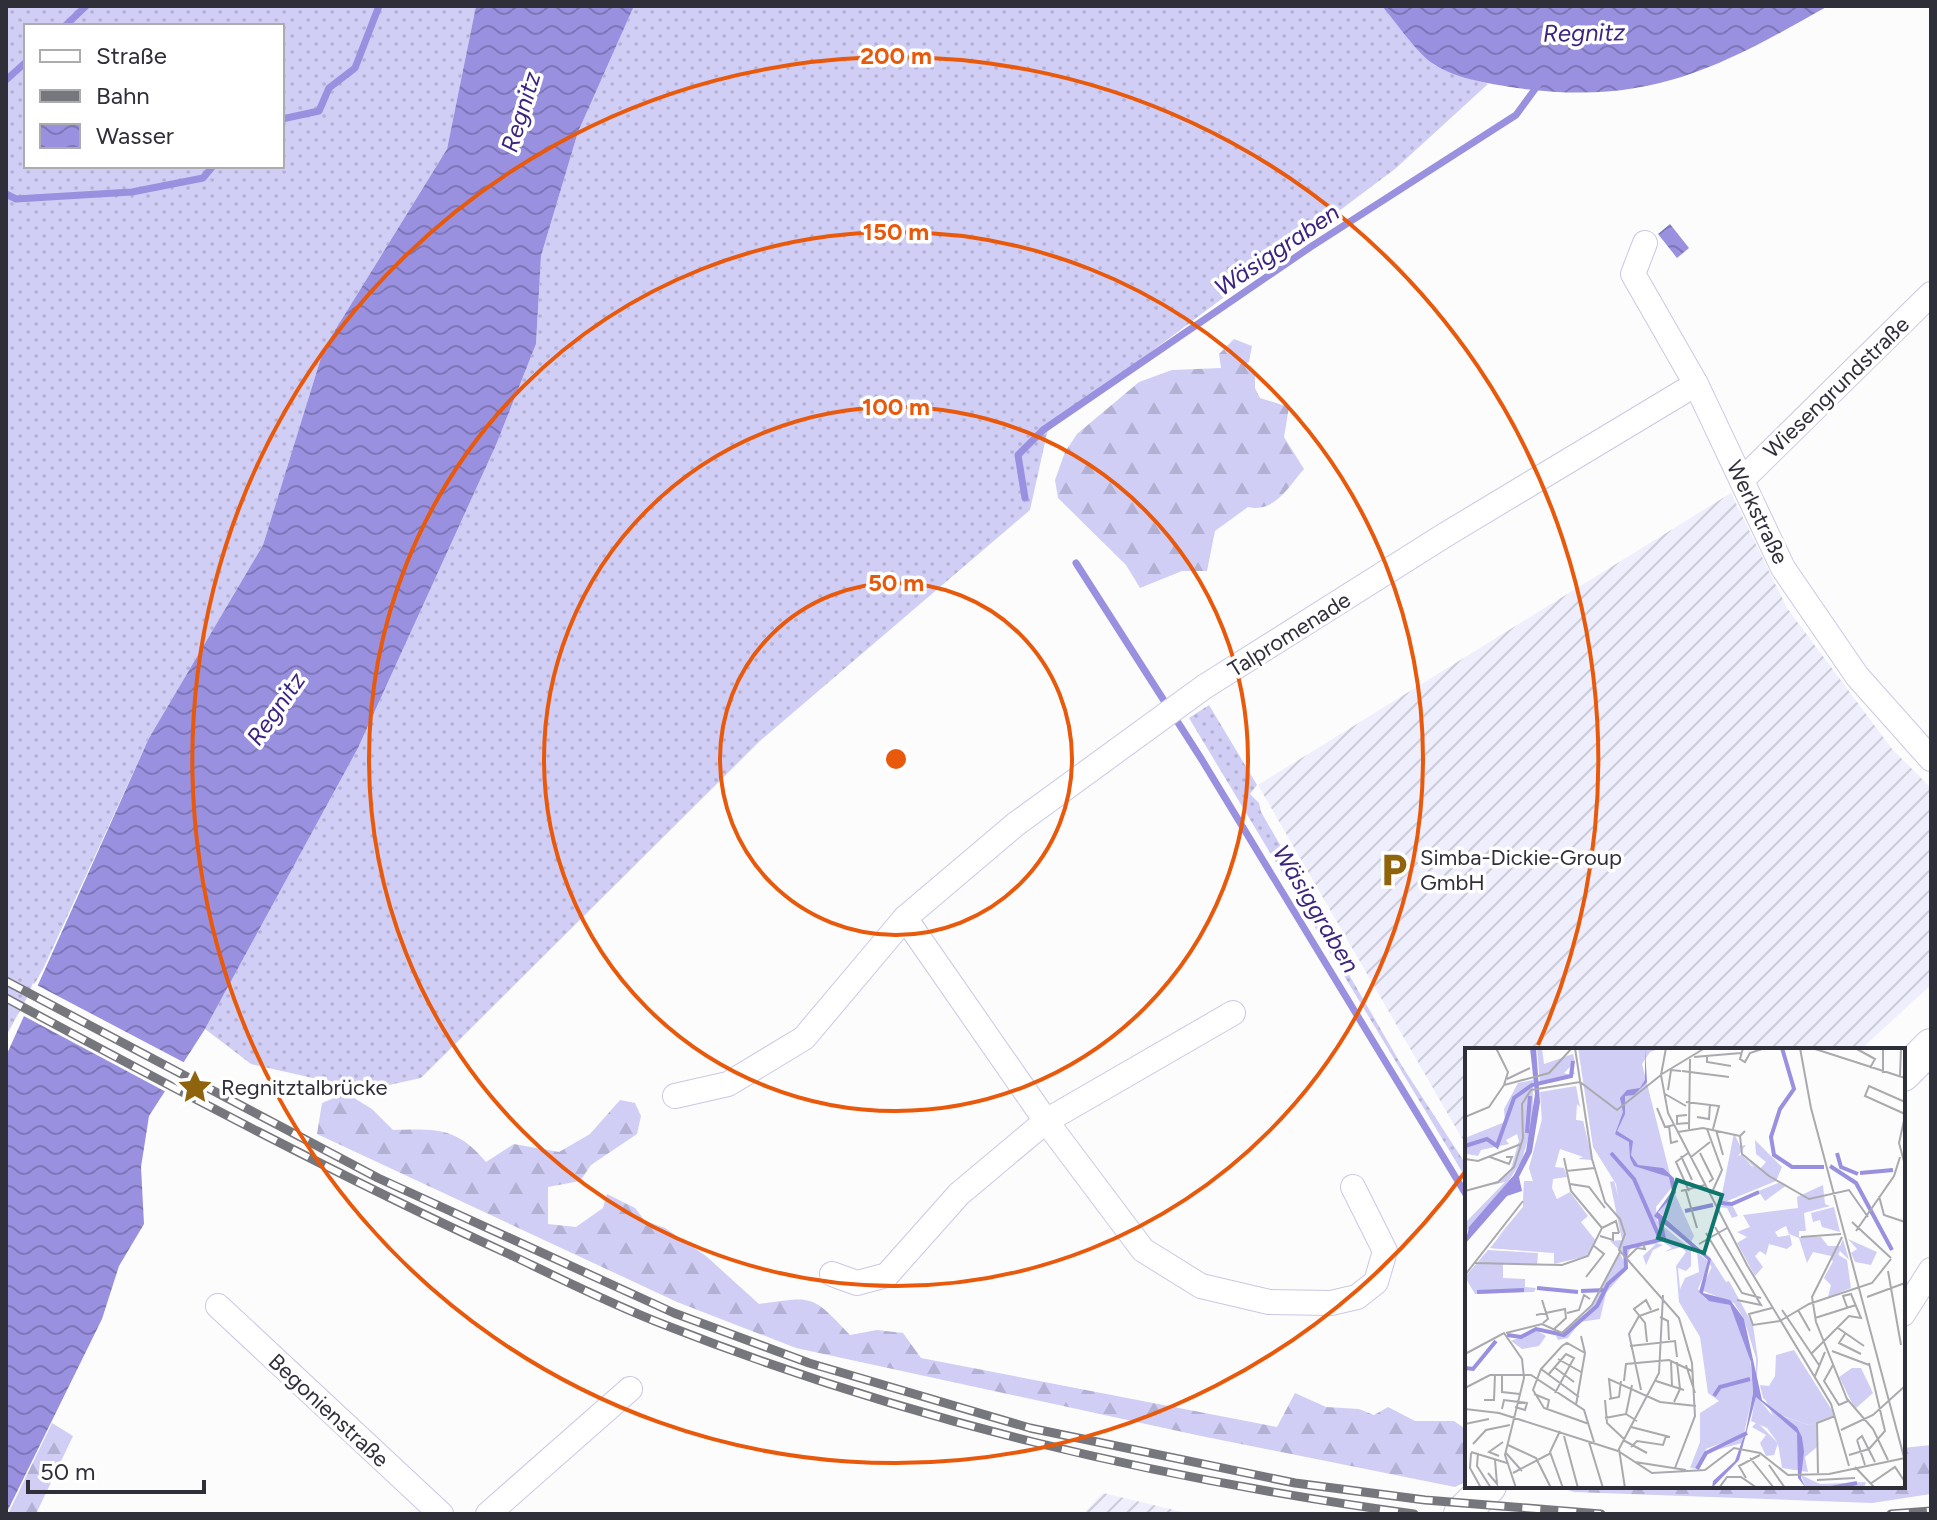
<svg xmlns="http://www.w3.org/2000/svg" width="1937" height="1520" viewBox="0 0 1937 1520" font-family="Figtree,sans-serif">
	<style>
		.industrial { fill: url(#industrial-furrows) }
		.grass { fill: url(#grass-dots); fill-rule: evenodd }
		.forest { fill: url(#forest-firs) }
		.water { fill: url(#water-waves) }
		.pier { fill: #fcfcfc }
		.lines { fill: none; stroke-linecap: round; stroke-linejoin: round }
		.stream { stroke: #9990e0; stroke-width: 7 }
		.minor-casing { stroke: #c9c8e4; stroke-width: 26 }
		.secondary-casing { stroke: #c9c8e4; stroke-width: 36 }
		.minor { stroke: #fff; stroke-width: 24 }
		.secondary { stroke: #fff; stroke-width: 34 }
		.rail-casing { stroke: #76767d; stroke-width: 9 }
		.rail { stroke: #fff; stroke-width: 6; stroke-dasharray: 18; stroke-linecap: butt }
		.ring { fill: none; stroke: #e8590c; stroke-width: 4 }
		.labels { text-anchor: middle; stroke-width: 7; stroke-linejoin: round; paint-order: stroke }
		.street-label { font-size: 22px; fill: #2f2f3a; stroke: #fff }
		.poi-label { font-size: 22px; fill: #2f2f3a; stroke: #fff; text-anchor: start }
		.water-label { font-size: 24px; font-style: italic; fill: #3b2480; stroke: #fff }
		.inset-river { fill: none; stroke: #9990e0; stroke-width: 4 }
		.inset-road { fill: none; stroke: #aaaaae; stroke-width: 2 }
		.view { fill: #0f766e; fill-opacity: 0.15; stroke: #0f766e; stroke-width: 4 }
		.inset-edge { fill: none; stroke: #2f2f3a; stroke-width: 4 }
		.centre { fill: #e8590c; stroke: #fff; stroke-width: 4 }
		.ring-label { font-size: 24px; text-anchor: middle; font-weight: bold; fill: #e8590c; stroke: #fff; stroke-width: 7; stroke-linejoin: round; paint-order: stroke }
	</style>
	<defs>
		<pattern id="industrial-furrows" width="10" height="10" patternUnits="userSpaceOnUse" patternTransform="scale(2)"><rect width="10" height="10" fill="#eeeefc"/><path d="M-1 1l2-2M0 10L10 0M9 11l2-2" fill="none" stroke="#ccccd9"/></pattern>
		<pattern id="grass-dots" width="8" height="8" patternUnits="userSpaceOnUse" patternTransform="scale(2)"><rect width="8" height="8" fill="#d0cef5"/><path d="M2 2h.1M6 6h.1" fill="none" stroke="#b3b1d3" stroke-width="1.8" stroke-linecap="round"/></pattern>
		<pattern id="forest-firs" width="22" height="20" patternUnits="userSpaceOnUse" patternTransform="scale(2)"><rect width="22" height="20" fill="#d0cef5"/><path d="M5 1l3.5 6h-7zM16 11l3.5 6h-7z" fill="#b3b1d3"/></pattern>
		<pattern id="water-waves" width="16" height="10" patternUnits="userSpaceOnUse" patternTransform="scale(2)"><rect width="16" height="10" fill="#9990e0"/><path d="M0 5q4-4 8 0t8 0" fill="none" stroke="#7d76b7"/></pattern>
	</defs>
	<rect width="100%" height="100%" fill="#fcfcfc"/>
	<!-- industrial -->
	<g class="industrial">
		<polygon points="1731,493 1787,608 1892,749 1931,788 1931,985 1860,1050 1467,1050 1467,1147 1258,785"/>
		<polygon points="1103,1493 1191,1514 1083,1514"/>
	</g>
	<!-- grass -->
	<g class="grass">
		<path d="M 6,6 L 476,6 L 447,149 L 324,348 L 263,545 L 149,738 L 44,967 L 6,1036 ZM 26,26 L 282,26 L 282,166 L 26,166 Z"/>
		<polygon points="634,6 1382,6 1434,65 1488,84 1395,169 1048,429 1030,510 760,741 421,1078 366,1090 251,1064 205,1029 358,748 496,445 536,344 541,256 578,132"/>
		<polygon points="1209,705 1257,785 1250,794 1259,803 1261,812 1318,910 1319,923 1402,1066 1467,1166 1467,1180 1189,718"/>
	</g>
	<!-- forest -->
	<g class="forest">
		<path d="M 1234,339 L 1252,346 L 1249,362 L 1245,364 L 1255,374 L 1255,388 L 1260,398 L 1289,407 L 1284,437 L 1304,469 C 1288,487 1275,513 1248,507 L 1215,531 L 1207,571 L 1182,571 L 1140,588 L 1126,565 L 1058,498 L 1055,480 L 1065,452 L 1077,434 L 1139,382 L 1172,370 L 1221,368 L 1219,354 Z"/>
		<path d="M 346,1093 L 372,1109 L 393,1130 C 436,1129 457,1127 486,1162 L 514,1144 L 559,1152 L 590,1134 L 620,1100 L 635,1103 L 641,1116 L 637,1134 L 591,1165 L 580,1181 L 548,1187 L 548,1224 L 576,1227 L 603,1208 L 607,1194 L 635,1208 L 645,1221 L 665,1228 L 706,1256 L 759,1304 C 814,1297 810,1293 850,1335 L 877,1330 L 903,1333 L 921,1358 L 1277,1427 L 1295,1393 L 1326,1407 L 1359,1409 L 1374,1415 L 1388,1407 L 1415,1421 L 1454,1421 L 1467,1430 L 1467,1481 L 1455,1487 L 1201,1436 L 796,1348 L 677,1302 L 317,1134 L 322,1103 Z"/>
		<polygon points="52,1423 73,1436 36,1514 8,1514"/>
		<polygon points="1931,1445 1931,1494 1872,1503 1574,1492 1555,1486 1903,1486 1903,1448"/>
	</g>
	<!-- water -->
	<g class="water">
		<polygon points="476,6 634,6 578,132 541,256 536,344 496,445 358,748 205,1029 149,1116 141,1167 144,1224 119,1266 102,1319 6,1514 6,1056 149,738 263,545 324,348 447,149"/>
		<path d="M 1382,6 L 1828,6 C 1717,69 1649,106 1517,88 C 1492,84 1457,79 1435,65 C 1418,55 1396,22 1382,6 Z"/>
		<polygon points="1670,224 1689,248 1677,258 1658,234"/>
	</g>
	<!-- pier -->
	<polygon class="pier" points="33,983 187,1064 168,1093 20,1014"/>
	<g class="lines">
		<!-- stream -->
		<g class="stream">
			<polyline points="65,26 86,6"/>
			<polyline points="6,80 26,62"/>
			<polyline points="282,119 319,111 329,88 355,68 379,6"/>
			<polyline points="6,194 16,199 132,192 203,178 213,166"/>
			<polyline points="1025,498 1018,455 1043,430 1312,246 1516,115 1538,85"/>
			<polyline points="1076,563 1202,760 1467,1196"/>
			<polyline points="1639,1486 1639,1487"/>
		</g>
		<!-- minor casing -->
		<g class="minor-casing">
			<g id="minor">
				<polyline points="1645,243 1633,274 1696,384 1783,568 1857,676 1931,759"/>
				<polyline points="1742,480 1931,294"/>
				<polyline points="905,918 1046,1121 1143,1250 1201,1286 1269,1302 1331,1303 1357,1297 1376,1282 1385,1251 1353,1187"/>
				<polyline points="675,1096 728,1084 804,1038 905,918 1016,824 1204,687 1445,535 1696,384"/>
				<polyline points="832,1274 857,1283 887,1275 959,1194 1046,1121 1233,1013"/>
				<polyline points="218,1306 441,1514"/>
				<polyline points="1903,1314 1931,1270"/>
				<polyline points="488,1514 630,1389"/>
			</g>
		</g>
		<!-- secondary casing -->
		<g class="secondary-casing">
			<g id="secondary">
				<polyline points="1903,1074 1931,1046"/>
				<polyline points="1461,1514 1489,1486"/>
			</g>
		</g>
		<!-- minor -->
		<use href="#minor" class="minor"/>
		<!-- secondary -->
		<use href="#secondary" class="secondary"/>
		<!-- rail casing -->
		<g class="rail-casing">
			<g id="rail">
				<polyline points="6,981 378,1178 674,1313 809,1363 1030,1428 1295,1483 1425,1500 1601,1514"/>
				<path d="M 6,998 C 173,1088 340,1177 513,1256 C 563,1280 613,1305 665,1325 C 909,1421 1154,1478 1414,1514"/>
				<polyline points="1891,1514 1931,1511"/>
			</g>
		</g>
		<!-- rail -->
		<use href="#rail" class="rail"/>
	</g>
	<!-- distance rings -->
	<g class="ring">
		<circle cx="896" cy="759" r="176"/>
		<circle cx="896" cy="759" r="352"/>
		<circle cx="896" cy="759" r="527"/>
		<path d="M1465 1172A703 703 0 1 1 1538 1045"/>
	</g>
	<!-- icons -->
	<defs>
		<g id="parking-bare" transform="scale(2.76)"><path d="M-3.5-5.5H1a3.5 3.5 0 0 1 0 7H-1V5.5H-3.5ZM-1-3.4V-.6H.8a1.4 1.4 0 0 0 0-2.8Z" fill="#90640c" stroke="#fff" stroke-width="2.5" paint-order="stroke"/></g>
		<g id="sight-bare" transform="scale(2.76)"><path d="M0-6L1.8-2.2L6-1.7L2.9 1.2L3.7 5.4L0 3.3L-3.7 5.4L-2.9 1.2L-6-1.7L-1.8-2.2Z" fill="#90640c" stroke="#fff" stroke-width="2.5" paint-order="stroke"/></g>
	</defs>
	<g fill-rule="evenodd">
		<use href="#parking-bare" x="1394" y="870"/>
		<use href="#sight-bare" x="195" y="1087"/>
	</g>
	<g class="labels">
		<!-- street labels -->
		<g class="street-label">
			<text transform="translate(1836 387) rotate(-44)" y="8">Wiesengrundstraße</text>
			<text transform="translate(1758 512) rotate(64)" y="8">Werkstraße</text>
			<text transform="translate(1289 634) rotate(-32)" y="8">Talpromenade</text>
			<text transform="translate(329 1410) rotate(43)" y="8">Begonienstraße</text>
		</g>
		<!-- poi labels -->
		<g class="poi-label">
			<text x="1420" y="865">Simba-Dickie-Group<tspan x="1420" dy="25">GmbH</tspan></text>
			<text x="221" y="1095">Regnitztalbrücke</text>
		</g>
		<!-- water labels -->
		<g class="water-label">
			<text transform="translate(1584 33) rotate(-1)" y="8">Regnitz</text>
			<text transform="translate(521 112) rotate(-73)" y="8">Regnitz</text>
			<text transform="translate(1277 250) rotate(-34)" y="8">Wäsiggraben</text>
			<text transform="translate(276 709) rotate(-55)" y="8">Regnitz</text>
			<text transform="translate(1316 909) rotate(59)" y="8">Wäsiggraben</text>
		</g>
	</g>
	<!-- overview -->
	<g transform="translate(1465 1048)">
		<rect width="440" height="440" fill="#fcfcfc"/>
		<path d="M 72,0 L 77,0 L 79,16 L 108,6 L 110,14 L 99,25 L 106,27 L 108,21 L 110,26 L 75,37 ZM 113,0 L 196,0 L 185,4 L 177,16 L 208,138 L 191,159 L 192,173 L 226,201 L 226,218 L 221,223 L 213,220 L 215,241 L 220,230 L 234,224 L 232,204 L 244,214 L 233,241 L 241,251 L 265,257 L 285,306 L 288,345 L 277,395 L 244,404 L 263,397 L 272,389 L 241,401 L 234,421 L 225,420 L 235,394 L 235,365 L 254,353 L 243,345 L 235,289 L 214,254 L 211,218 L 221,204 L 216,199 L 199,204 L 207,200 L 195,192 L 161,197 L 151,136 L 128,99 ZM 68,32 L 68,73 L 57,112 L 43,134 L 0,185 L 0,175 L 40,134 L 28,137 L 45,124 L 54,93 L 52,86 L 41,92 L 44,96 L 16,102 L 13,108 L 2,106 L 0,90 L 40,74 L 39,61 L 53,35 ZM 111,38 L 115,59 L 112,56 L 111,72 L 118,73 L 127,112 L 95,101 L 90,119 L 99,120 L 102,129 L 88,131 L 87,140 L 92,151 L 105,144 L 123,168 L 116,174 L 131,193 L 122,208 L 89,216 L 89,205 L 25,200 L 58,159 L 59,133 L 68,133 L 64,120 L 77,75 L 75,44 ZM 277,107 L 289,121 L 287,132 L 276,136 L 269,135 L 269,127 L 272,108 ZM 313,135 L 322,137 L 300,153 L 294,144 L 267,157 L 273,168 L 267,170 L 262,160 L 254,159 ZM 210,146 L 229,188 L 226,194 L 193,163 ZM 23,202 L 73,205 L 72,217 L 38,216 L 38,230 L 60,231 L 60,239 L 71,240 L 69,244 L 10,246 L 0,229 ZM 155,205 L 162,221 L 141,245 L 135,271 L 115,274 L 103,290 L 93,292 L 91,288 L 122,264 ZM 248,216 L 270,254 L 268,255 L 236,242 ZM 71,282 L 81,288 L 74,298 L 57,301 L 46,293 Z" fill="#d0cef5"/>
		<path d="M 77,71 L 118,73 L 127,112 L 113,111 L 123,107 L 119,85 L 93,90 L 117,82 L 115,74 L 79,72 L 70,137 L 86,75 L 101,82 L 85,85 L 84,92 L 93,95 L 82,98 L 76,137 L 66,150 L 70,138 L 63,139 L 57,165 L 32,190 L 58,159 L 59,133 L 68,133 L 64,120 ZM 269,85 L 275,98 L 281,97 L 273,108 L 270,134 L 286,132 L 283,124 L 288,118 L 278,109 L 295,121 L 301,114 L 291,106 L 290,92 L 317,119 L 311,133 L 255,156 ZM 149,133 L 163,183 L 161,197 L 180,192 L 198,197 L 188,202 L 181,217 L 178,208 L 191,196 L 166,199 L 162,209 L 145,193 L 157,192 L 145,134 ZM 358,137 L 360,156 L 365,158 L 339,165 L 341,183 L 334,183 L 334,189 L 356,189 L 363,198 L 375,198 L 378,191 L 384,212 L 375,203 L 369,217 L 366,208 L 348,204 L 342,215 L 334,190 L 324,186 L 321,178 L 310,184 L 313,189 L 325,187 L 327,197 L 322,201 L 304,196 L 301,207 L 295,203 L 290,208 L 298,219 L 290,228 L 272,195 L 282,189 L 272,184 L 285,179 L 278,167 L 333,160 L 332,149 ZM 73,163 L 51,192 L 39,188 L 36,199 L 90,205 L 25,200 ZM 383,191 L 412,204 L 406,217 L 390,214 L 386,205 L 392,201 ZM 236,202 L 245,209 L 261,234 L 264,233 L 288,277 L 293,312 L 291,340 L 291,310 L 279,271 Z" fill="#d0cef5"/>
		<path d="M 329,302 L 370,367 L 344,377 L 315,367 L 298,350 L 295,337 L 304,338 L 310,328 L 311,307 Z" fill="#d0cef5"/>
		<path d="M 295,339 L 314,367 L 344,377 L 351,374 L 352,399 L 340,409 L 343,424 L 317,420 L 313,395 L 302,380 L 286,373 L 291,348 L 308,368 ZM 336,427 L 355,436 L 401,434 L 399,440 L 341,440 Z" fill="#d0cef5"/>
		<path d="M 369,159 L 375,184 L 357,179 L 355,172 L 348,174 L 346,165 ZM 372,206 L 382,212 L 386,240 L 363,249 L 366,237 L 359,230 ZM 387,320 L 396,320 L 408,345 L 390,361 L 374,329 ZM 292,374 L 313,395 L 309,407 L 301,408 L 295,395 L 301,387 L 287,379 ZM 316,376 L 329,388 L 330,422 L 319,418 L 309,382 Z" fill="#d0cef5"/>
		<path d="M 65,0 L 71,0 L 75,54 L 67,104 L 54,129 L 57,143 L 42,148 L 0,196 L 4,179 L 49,127 L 61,103 L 70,46 ZM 180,0 L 182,34 L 169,47 L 160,48 L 160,66 L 152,83 L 168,93 L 166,107 L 173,117 L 198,120 L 209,130 L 211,145 L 193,164 L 246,211 L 238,245 L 265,252 L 279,271 L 297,352 L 332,379 L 337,389 L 339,404 L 336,430 L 341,440 L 333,430 L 332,385 L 291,349 L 274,412 L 247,440 L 248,433 L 270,413 L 281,382 L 288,345 L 286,314 L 265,257 L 244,253 L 234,244 L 243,212 L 189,168 L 207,143 L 204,129 L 169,118 L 165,110 L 164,94 L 150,86 L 158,64 L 155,50 L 162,42 L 175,40 L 180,32 Z" fill="#9990e0"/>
		<path class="inset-river" d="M 317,0 L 329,41 L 315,61 L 306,89 L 309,107 L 327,119 L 359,119M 62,85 L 65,48M 0,98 L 22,91 L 32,98 L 49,50 L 67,37 L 106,28 L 108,13M 146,105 L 169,131 L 196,193M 372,105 L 376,119 L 393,126M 365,118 L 391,135 L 427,202M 395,125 L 428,122M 256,155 L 267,156 L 294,144M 220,163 L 248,157M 72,240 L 113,244M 116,243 L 141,242M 12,244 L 59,242M 42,287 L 56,289 L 71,281 L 99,287 L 132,258 L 143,236 L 161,220 L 160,200 L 199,191 L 195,171M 0,320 L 8,321 L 31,293M 249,348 L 255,339 L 285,331M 232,421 L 241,405 L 282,385M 366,440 L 392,435"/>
		<path class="inset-road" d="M 31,0 L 43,24 L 39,37M 110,0 L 127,111 L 140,154 L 155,171 L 160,186 L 154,202 L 214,270 L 227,315 L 230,368 L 210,420M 201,0 L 196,27 L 203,65 L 282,217 L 366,356 L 384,418M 278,0 L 275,11 L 280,14 L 285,5 L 300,0M 335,0 L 346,60 L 440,413M 347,0 L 440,30M 390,0 L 410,11 L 405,20M 242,7 L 242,14 L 266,18M 229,9 L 276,5M 217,23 L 264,29M 418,25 L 418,0M 197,26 L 240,0M 435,28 L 436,0M 42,31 L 65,20M 203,42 L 206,22 L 216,23M 200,46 L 221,58M 221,54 L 254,58 L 248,81M 440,54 L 404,38 L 400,48 L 440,66M 192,60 L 200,79 L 209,77M 222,67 L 212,68 L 212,76 L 223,75M 440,68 L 434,95 L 440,117M 0,69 L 24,59 L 39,37 L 84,25 L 107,0M 232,69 L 244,71 L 245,56M 204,78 L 206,95 L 213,93M 224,81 L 225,11M 242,81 L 257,122 L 248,142M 251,82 L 258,107M 280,83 L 275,88 L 277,106 L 304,128 L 344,151 L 384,142 L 403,169M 213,84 L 238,80 L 275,88M 223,105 L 211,114 L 224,143M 235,105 L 248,131 L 244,134M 216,108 L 227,132M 25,109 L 44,116 L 47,109 L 41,109M 226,109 L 245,94M 0,111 L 13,113 L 56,96M 101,123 L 130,120M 105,136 L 124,139 L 140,160M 0,143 L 33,134 L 49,119 L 58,90 L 57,56 L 66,42 L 115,34 L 152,62 L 196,27M 216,143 L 240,137M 221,143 L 232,180M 414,148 L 419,167 L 440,174M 387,174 L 426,210M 250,179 L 296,257 L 272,252M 137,180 L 151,173 L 154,185M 391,183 L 429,128 L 435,109M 241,185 L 277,245 L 296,250M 135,188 L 148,192 L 148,185 L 154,185M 336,189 L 376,186M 377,189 L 347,249 L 351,274 L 382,351 L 408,381 L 423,412M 234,196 L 262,180M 162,210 L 172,200 L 180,201 L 178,196M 10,215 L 97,217 L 123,208 L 137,180 L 106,143 L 99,110M 423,223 L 436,297M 0,227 L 58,153M 121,229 L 139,206 L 129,198M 402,249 L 440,235M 77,252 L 83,271 L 78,275M 307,260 L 284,266 L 288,277 L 315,273M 317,262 L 354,317M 333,262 L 345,283M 102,265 L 114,262 L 119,247 L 125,251M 71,267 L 100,261 L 101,270 L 88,282M 195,269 L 203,273 L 204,292M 350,270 L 391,257M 315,273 L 344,256 L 407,235 L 426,211M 373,280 L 399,298M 41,285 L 77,276 L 97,285 L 127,257 L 155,204M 380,286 L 374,295 L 396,306M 182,294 L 180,275 L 169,261 L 181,252 L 186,262M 165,298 L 210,293 L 212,309M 367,303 L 404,317M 120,305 L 102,295 L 97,298 L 76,321 L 68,342 L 79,360 L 124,376M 347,305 L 384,268 L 396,270 L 386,246 L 378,248 L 382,259M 0,306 L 39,285 L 57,311 L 59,330 L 40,407 L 51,440M 93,311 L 116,324M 206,313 L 207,339M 221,317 L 230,345M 368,317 L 359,333 L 374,357 L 383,353M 89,319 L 109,334M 76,321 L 114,349M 37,326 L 37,344 L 55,346M 83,327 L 101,306 L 109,310 L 90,345M 350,328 L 360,304M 159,333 L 161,316 L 204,312 L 227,323M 191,333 L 219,342M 0,340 L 25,327 L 66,327 L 119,362 L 129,394M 176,342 L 164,286 L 174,268 L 194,261M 69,346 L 84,352 L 82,362M 144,351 L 154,349 L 156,333M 146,351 L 144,331 L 195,354 L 231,358M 19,352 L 29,352 L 30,326M 140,352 L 142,375 L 159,391M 209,354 L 215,341 L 212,314M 111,357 L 120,305 L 116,288M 0,361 L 34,365 L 153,403 L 187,425 L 240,422 L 269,400 L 295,405 L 323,427 L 364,426 L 440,410M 37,361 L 39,352 L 62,355 L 60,362 L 50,359M 161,366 L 167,337M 140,370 L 161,366 L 172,373M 0,376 L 24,371M 166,379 L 205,389M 376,382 L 408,367 L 440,338M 95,383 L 85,404 L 98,440M 99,388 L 113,440M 158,392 L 182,405M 392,392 L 397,388 L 410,414M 392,392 L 400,417M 124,394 L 138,440M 8,396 L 21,382 L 45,377M 43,397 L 71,410 L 86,440M 166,399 L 172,393 L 198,397 L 201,388M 6,404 L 42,415M 6,405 L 5,420 L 16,440M 13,405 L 12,418 L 26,440M 41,405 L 57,423M 384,407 L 404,401 L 420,383 L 404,315M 34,408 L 24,404 L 38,394M 285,410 L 309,440M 170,414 L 221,422M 304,417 L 320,440M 390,419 L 410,440M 23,425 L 32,436 L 30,412M 48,425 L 86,405M 353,425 L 352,375 L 370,368M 281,430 L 274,418 L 295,407M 352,432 L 390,430M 405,436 L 430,419 L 440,434M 160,440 L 154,401 L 194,325 L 198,247M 254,440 L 262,429 L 276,429 L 292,440"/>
		<path class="view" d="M 212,132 L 257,147 L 239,205 L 193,190 Z"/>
		<rect width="440" height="440" class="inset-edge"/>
	</g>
	<circle cx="896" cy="759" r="12" class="centre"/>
	<g class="ring-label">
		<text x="896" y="64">200 m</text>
		<text x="896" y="240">150 m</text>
		<text x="896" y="415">100 m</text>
		<text x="896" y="591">50 m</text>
	</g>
	<!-- border -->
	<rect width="1937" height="1520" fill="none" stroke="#2f2f3a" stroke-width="16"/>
	<!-- legend -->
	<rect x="24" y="24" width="260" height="144" fill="#ffffff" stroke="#acacb0" stroke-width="2"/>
	<rect x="40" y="50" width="40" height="12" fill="#ffffff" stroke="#acacb0" stroke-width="2"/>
	<text x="96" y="64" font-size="24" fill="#2f2f3a">Straße</text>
	<rect x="40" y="90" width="40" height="12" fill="#76767d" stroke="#acacb0" stroke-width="2"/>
	<text x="96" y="104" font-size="24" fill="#2f2f3a">Bahn</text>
	<rect x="40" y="124" width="40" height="24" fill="url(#water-waves)" stroke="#acacb0" stroke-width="2"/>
	<text x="96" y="144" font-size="24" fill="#2f2f3a">Wasser</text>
	<!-- scale -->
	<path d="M28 1480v12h176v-12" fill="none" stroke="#2f2f3a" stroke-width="4"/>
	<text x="40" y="1480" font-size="24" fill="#2f2f3a" stroke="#ffffff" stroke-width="6" paint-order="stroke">50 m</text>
</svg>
